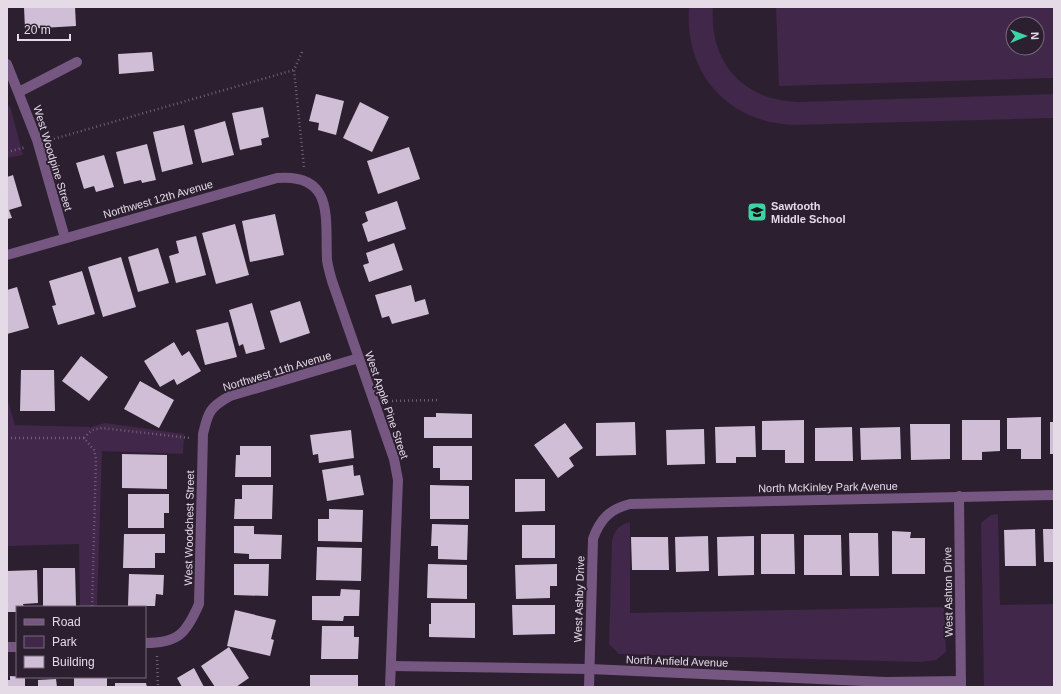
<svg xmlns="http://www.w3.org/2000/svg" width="1061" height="694" viewBox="0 0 1061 694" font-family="Helvetica,sans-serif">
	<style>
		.green { fill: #41274a; fill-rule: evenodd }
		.building { fill: #cfbed5 }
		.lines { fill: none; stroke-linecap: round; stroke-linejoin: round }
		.path { stroke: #6f6372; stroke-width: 2.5; stroke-dasharray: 1 3; stroke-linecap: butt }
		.street { stroke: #765781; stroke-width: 10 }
		.labels { text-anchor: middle; stroke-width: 4; stroke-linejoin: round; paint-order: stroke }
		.street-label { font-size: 11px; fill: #e4dbe7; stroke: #2c1f30 }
		.poi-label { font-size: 11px; font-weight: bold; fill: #e4dbe7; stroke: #2c1f30; text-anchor: start }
	</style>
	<rect width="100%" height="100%" fill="#2c1f30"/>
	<!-- green -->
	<g class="green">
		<path d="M 689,7 L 713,7 C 709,62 742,100 798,102 L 1054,94 L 1054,118 L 793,125 C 727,122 684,73 689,7 Z"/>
		<path d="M 776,7 L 1054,7 L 1054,78 L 779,86 ZM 1013,24 L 1037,24 L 1037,48 L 1013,48 Z"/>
		<polygon points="10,106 23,155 7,158 7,107"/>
		<polygon points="7,398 15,425 91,427 105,423 184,434 183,454 102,451 97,607 80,607 79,544 7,546"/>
		<polygon points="998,514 1000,605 1054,604 1054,687 984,687 981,523 991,515"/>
		<path d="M 630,522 L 630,613 L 944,607 L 946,652 L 936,660 L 920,662 L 619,654 L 609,644 L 612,541 C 614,530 619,525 630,522 Z"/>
	</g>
	<!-- building -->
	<g class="building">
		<polygon points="24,7 75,7 76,26 25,29"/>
		<polygon points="152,52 154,71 119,74 118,54"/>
		<polygon points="316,94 344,101 336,135 318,130 319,123 309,121"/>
		<polygon points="360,102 389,117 372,152 343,138"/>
		<polygon points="263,107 269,137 261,139 262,145 240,150 232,113"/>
		<polygon points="225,121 234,155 202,163 194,130"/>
		<polygon points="184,125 193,164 162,172 153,132"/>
		<polygon points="147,144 156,180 142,183 141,180 124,184 116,152"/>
		<polygon points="409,147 420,179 378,194 367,161"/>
		<polygon points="104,155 114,187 96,192 94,186 84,189 76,163"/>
		<polygon points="13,175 22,206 9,210 12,218 7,219 7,177"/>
		<polygon points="397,201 406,229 368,242 362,224 368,221 365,212"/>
		<polygon points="275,214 284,255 250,262 242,221"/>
		<polygon points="235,224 249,275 216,284 202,233"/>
		<polygon points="196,236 206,275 176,283 169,256 179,253 176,241"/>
		<polygon points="394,243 403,270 369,282 363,265 369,263 366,253"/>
		<polygon points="158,248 169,283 138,292 128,257"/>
		<polygon points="121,257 136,307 103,317 88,267"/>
		<polygon points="82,271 95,314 58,325 52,306 56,305 49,281"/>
		<polygon points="411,285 415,302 425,299 429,314 392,324 389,316 382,318 375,295"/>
		<polygon points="17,287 29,328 7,334 7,290"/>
		<polygon points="300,301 310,333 280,343 270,311"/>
		<polygon points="252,303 265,349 246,354 243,344 239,346 229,310"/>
		<polygon points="228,322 237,357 205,365 196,330"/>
		<polygon points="174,342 182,356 189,351 201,371 177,385 174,379 160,387 144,361"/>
		<polygon points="81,356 108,377 89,401 62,381"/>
		<polygon points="21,370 54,370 55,411 20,411"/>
		<polygon points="140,381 174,400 159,428 124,409"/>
		<polygon points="436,413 472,414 472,438 424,438 424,417 436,417"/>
		<polygon points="1041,417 1041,459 1021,459 1021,449 1007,449 1007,418"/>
		<polygon points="804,420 804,463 785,463 785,450 762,450 762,421"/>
		<polygon points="962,420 1000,420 1000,451 982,452 982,460 962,460"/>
		<polygon points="635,422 636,455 596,456 596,423"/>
		<rect x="1050" y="422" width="4" height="32"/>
		<polygon points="565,423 583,448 569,458 574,466 558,478 534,445"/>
		<polygon points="910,424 950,424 950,459 911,460"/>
		<polygon points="755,426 756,457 736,457 736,463 716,463 715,427"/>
		<polygon points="852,427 853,461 815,461 815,428"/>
		<polygon points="900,427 901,459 861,460 860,428"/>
		<polygon points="704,429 705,464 667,465 666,430"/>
		<polygon points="351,430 354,458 319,463 318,454 313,455 310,435"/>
		<polygon points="240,446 271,446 271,477 235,477 236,455 240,455"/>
		<polygon points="433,446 472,446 472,480 440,480 440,468 433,468"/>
		<polygon points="122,454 167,455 167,489 122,488"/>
		<polygon points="353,465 354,476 360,475 364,495 327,501 322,470"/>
		<polygon points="515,479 545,479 545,511 515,512"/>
		<polygon points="242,485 273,485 272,519 234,519 235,499 242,499"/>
		<polygon points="430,485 469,486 469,519 430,519"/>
		<polygon points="128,494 169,494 169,513 164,513 164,528 128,528"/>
		<polygon points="329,509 363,510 362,542 318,541 318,519 329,519"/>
		<polygon points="432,524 468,525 467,560 438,559 438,546 431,546"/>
		<rect x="522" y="525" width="33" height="33"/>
		<polygon points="234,526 254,526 254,534 282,535 281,559 249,559 249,554 234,553"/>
		<polygon points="1035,529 1036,566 1005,566 1004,530"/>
		<polygon points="1043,529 1054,529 1054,562 1044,562"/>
		<polygon points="892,531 911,532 910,538 925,538 925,574 892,574"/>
		<polygon points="849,533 878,533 879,576 850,576"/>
		<polygon points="124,534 165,534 165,553 155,553 155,568 123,568"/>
		<polygon points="761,534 794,534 795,574 761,574"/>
		<polygon points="804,535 841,535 842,575 804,575"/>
		<polygon points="708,536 709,571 676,572 675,537"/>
		<polygon points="754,536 754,575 718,576 717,537"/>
		<polygon points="631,537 668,537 669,570 632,570"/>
		<polygon points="317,547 362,548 361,581 316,580"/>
		<polygon points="234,564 269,564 268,596 234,595"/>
		<polygon points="428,564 467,565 467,599 427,598"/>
		<polygon points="557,564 557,586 550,586 550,598 516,599 515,565"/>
		<polygon points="43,568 75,568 76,606 43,606"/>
		<polygon points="37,570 38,603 23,604 24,607 17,607 17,612 7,612 7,571"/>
		<polygon points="129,574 164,575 163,595 156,594 155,606 128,606"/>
		<polygon points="341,589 360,590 359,616 344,616 343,621 312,620 312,596 340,596"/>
		<polygon points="431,603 475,603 475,638 429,637 429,624 431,624"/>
		<polygon points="512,605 555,605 555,634 513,635"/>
		<polygon points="235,610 276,620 271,639 274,640 270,656 227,646"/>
		<polygon points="322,626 354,626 354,637 359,637 358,659 321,659"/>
		<polygon points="229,647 249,678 236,687 215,687 201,666"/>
		<polygon points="194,668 204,687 182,687 177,678"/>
		<rect x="310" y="675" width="48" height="12"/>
		<polygon points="10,676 25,677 25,687 7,687 7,680 10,680"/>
		<rect x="74" y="677" width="33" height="10"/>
		<polygon points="56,679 57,687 38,687 38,680"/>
		<polygon points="115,683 146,683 147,687 115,687"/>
	</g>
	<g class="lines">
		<!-- path -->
		<g class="path">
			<polyline points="302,52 294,70 304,167"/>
			<polyline points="50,140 294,70"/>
			<polyline points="7,152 26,147"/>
			<polyline points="388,401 439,400"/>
			<polyline points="7,438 84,438 94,450 96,459 92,607"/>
			<polyline points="84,438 92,430 102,428 190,438"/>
			<polyline points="157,656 158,687"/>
		</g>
		<!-- street -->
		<g class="street">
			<polyline points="7,64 37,140 65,238"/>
			<polyline points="19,92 77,62"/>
			<path d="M 7,255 L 277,178 C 335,173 325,219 327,260 C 328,267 330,274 332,281 L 394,459 L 398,480 L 390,687"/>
			<polyline points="959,496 961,687"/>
			<path d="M 145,643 C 178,643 186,634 199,604 L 203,434 C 208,412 210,407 230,396 L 359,358"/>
			<polyline points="7,647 17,647"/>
			<polyline points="391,666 590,669 886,682 961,681"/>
			<path d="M 589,687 L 593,539 C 600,519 610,509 630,504 L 1054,495"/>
		</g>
	</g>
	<!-- icons -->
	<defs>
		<g id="school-square" transform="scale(1)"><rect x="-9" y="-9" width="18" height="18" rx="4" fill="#3bd4a4" stroke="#2c1f30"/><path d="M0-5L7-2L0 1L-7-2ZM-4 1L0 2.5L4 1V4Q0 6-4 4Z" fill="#111"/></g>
	</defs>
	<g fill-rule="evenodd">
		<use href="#school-square" x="757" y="212"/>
	</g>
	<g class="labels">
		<!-- street labels -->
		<g class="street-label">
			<text transform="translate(53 158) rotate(73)" y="4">West Woodpine Street</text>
			<text transform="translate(158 199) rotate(-16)" y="4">Northwest 12th Avenue</text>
			<text transform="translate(277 371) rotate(-17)" y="4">Northwest 11th Avenue</text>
			<text transform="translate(387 405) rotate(71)" y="4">West Apple Pine Street</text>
			<text transform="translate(828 487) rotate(-1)" y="4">North McKinley Park Avenue</text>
			<text transform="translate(189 528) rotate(-89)" y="4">West Woodchest Street</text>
			<text transform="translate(948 592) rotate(-91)" y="4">West Ashton Drive</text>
			<text transform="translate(579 599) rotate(-88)" y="4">West Ashby Drive</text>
			<text transform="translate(677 661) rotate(2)" y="4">North Anfield Avenue</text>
		</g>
		<!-- poi labels -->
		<g class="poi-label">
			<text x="771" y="210">Sawtooth<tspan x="771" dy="13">Middle School</tspan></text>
		</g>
	</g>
	<!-- border -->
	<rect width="1061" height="694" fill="none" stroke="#e4dbe7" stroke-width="16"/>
	<!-- legend -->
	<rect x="16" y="606" width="130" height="72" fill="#2c1f30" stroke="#766a79"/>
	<rect x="24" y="619" width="20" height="6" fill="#765781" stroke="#766a79"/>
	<text x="52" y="626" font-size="12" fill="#e4dbe7">Road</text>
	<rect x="24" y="636" width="20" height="12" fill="#41274a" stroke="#766a79"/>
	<text x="52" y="646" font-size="12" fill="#e4dbe7">Park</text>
	<rect x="24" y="656" width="20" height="12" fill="#cfbed5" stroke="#766a79"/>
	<text x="52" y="666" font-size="12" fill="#e4dbe7">Building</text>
	<!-- north arrow -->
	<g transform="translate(1025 36) rotate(89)"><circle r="19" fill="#2c1f30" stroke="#766a79"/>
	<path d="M0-3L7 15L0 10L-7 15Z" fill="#3bd4a4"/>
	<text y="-6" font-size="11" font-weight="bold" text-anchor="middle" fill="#e4dbe7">N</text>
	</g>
	<!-- scale -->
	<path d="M18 34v6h52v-6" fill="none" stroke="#e4dbe7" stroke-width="2"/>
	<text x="24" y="34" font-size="12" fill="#e4dbe7" stroke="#2c1f30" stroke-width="3" paint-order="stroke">20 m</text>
</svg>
